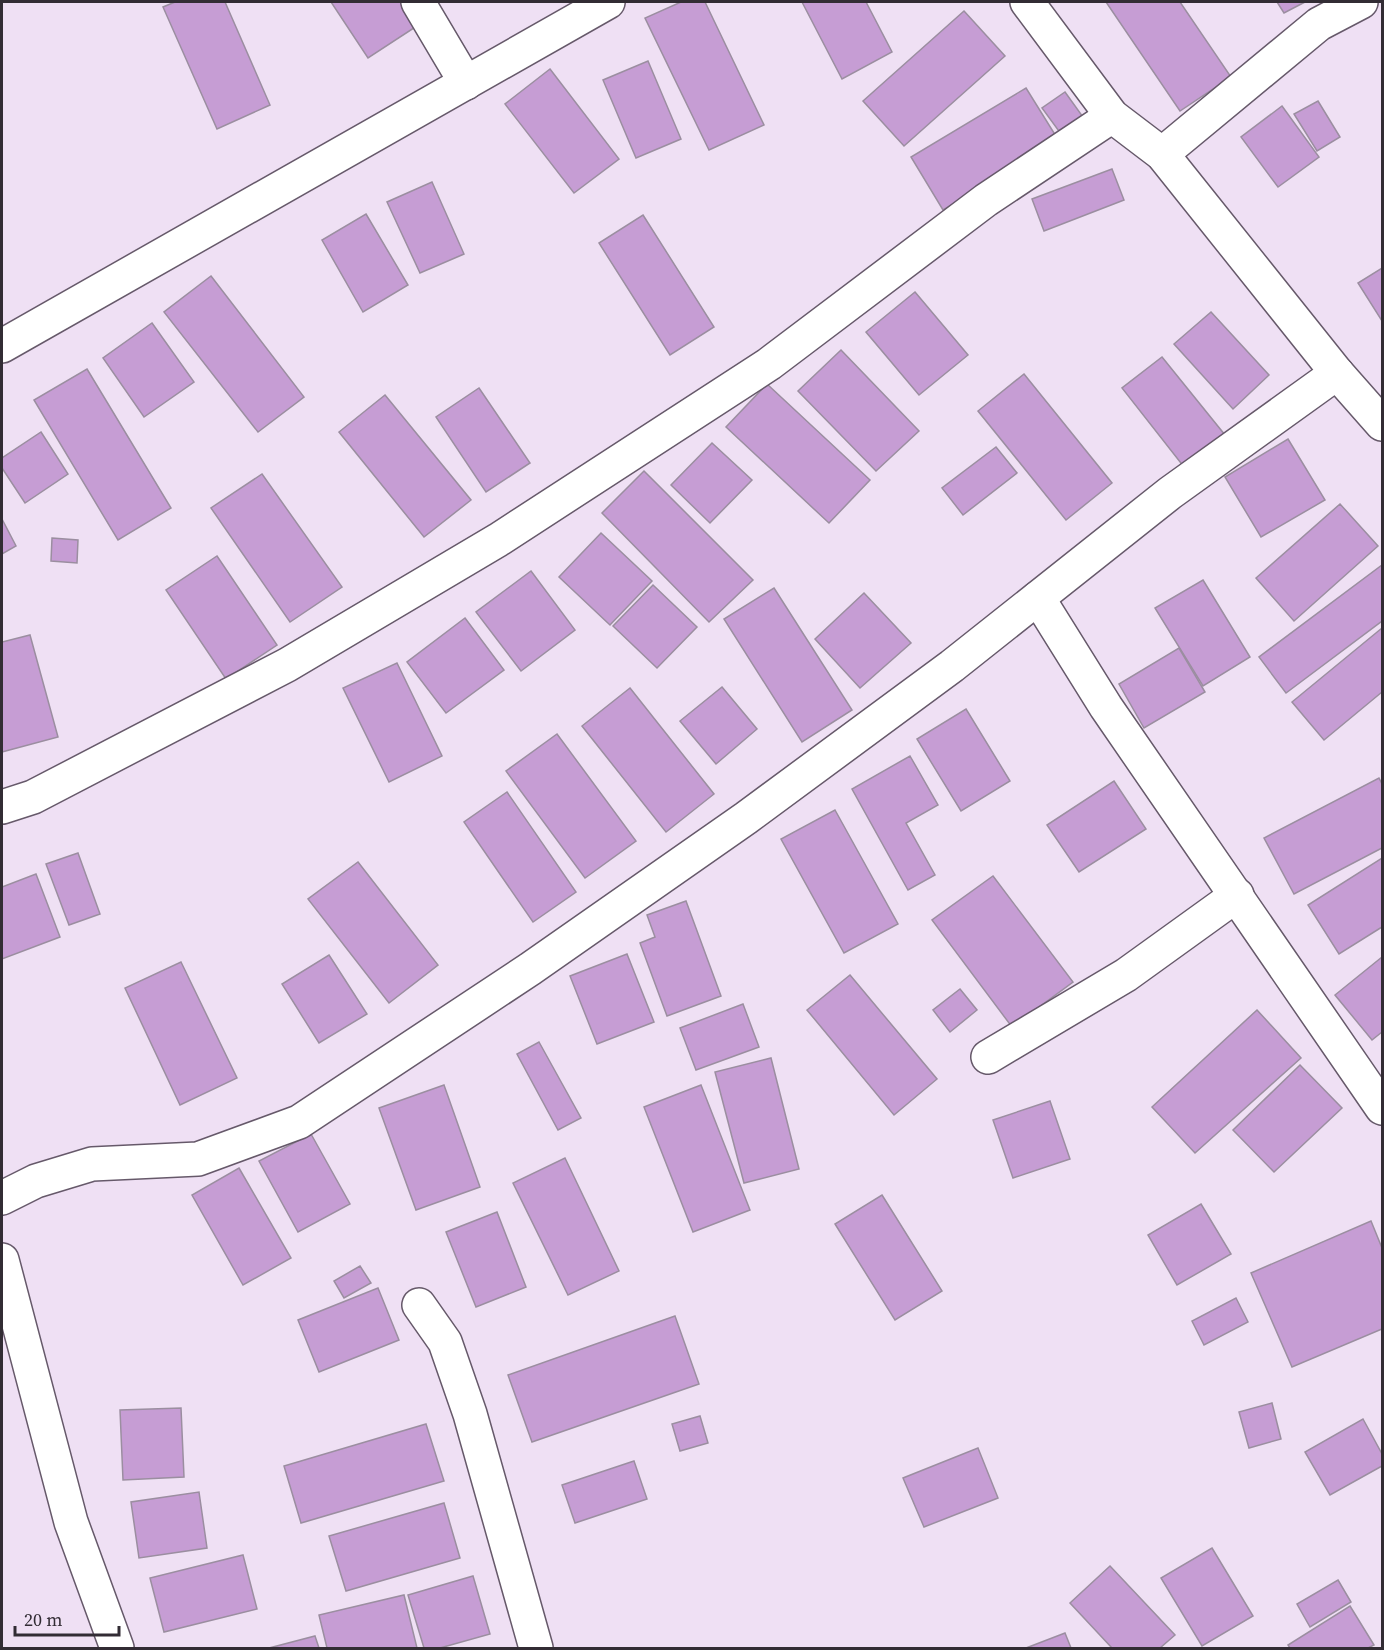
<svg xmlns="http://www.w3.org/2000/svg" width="1384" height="1650" viewBox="0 0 1384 1650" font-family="'Source Serif 4',serif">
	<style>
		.building { fill: #c69dd4; stroke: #9b8ea0; stroke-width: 1.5 }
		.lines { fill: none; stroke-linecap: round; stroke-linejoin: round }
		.minor-casing { stroke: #66596a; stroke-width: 36 }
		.minor { stroke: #fff; stroke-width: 33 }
	</style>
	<rect width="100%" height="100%" fill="#efe0f4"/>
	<!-- building -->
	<g class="building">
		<polygon points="175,2 225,2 270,105 217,129 163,7"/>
		<polygon points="331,2 405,2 420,24 368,58"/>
		<polygon points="681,2 705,2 764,125 709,150 645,18"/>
		<polygon points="802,2 866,2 892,52 842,79"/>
		<polygon points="1106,2 1180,2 1231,77 1180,111"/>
		<polygon points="1277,2 1305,2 1284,13"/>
		<polygon points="964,11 1005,56 904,146 863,101"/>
		<polygon points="648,61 681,139 636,158 603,80"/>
		<polygon points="550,69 619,159 574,193 505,104"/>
		<polygon points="1026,88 1059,141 943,210 911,157"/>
		<polygon points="1065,92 1083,117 1061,134 1042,108"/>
		<polygon points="1318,101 1340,137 1317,151 1294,114"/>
		<polygon points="1282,106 1319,157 1278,187 1241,137"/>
		<polygon points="1112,169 1124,200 1044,231 1032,199"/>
		<polygon points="432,182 464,254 420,273 387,202"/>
		<polygon points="366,214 408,285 363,312 322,240"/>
		<polygon points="643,215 714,327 670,355 599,243"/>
		<polygon points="1382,268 1382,321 1358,283"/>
		<polygon points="211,276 304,397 258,432 164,312"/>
		<polygon points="915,292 968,355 919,395 866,332"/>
		<polygon points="1211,312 1269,375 1233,409 1174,344"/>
		<polygon points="152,323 194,382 144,417 103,358"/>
		<polygon points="841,350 919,431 876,471 798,391"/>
		<polygon points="1162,357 1225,435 1184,467 1122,388"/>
		<polygon points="87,369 171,508 118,540 34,400"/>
		<polygon points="1024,374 1112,483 1066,520 978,411"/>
		<polygon points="767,384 870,480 829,523 726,427"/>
		<polygon points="479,388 530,463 486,492 436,417"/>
		<polygon points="385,395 471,500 424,537 339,432"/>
		<polygon points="41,432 68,474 25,503 2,468 2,458"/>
		<polygon points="1288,439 1325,500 1261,537 1225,477"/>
		<polygon points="712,443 752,480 710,523 671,485"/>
		<polygon points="996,447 1017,473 963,515 942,488"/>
		<polygon points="644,471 753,580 709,622 602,513"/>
		<polygon points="262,474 342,587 290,622 211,508"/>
		<polygon points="1340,504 1378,546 1294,621 1256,578"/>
		<polygon points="2,519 16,546 2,554"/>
		<polygon points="601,533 652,581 610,625 559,577"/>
		<polygon points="52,538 78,540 77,563 51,561"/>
		<polygon points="217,556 277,645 226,679 166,590"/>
		<polygon points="1382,565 1382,621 1286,693 1259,657"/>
		<polygon points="531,571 575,630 521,671 476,612"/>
		<polygon points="1203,580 1250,657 1203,686 1155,608"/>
		<polygon points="653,585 697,627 657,668 613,626"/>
		<polygon points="774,588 852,710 802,742 724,619"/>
		<polygon points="864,593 911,643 860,688 815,639"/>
		<polygon points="465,618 504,670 446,713 407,662"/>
		<polygon points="1382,628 1382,692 1324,740 1292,702"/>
		<polygon points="30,635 58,737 2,752 2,642"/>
		<polygon points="1179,648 1205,692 1144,728 1119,684"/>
		<polygon points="397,663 442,756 389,782 343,688"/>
		<polygon points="722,687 757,729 716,764 680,721"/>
		<polygon points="630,688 714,794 666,832 582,726"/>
		<polygon points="966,709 1010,781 961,811 917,739"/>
		<polygon points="557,734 636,841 585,878 506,771"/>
		<polygon points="910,756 938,805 906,823 935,875 908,890 852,789"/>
		<polygon points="1379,778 1382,784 1382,848 1294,894 1264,838"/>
		<polygon points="1114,781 1146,829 1079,872 1047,825"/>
		<polygon points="507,792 576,892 533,922 464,822"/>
		<polygon points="835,810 898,924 844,953 781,839"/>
		<polygon points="78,853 100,914 69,925 46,864"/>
		<polygon points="1382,858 1382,927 1339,954 1308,905"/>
		<polygon points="358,862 438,965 389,1003 308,899"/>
		<polygon points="36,874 60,937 2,959 2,887"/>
		<polygon points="993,876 1073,982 1012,1027 932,920"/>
		<polygon points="686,901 721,996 667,1016 640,943 655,937 647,915"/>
		<polygon points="627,954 654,1022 597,1044 570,976"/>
		<polygon points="329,955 367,1014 319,1043 282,984"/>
		<polygon points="1382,957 1382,1032 1372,1040 1335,995"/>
		<polygon points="181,962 237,1078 180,1105 125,988"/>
		<polygon points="850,975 937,1079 894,1115 807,1010"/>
		<polygon points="960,989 977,1010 950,1032 933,1010"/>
		<polygon points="743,1004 759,1047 696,1070 680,1028"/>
		<polygon points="1257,1010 1301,1058 1195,1153 1152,1107"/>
		<polygon points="539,1042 581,1118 558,1130 517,1054"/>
		<polygon points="771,1058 799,1169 744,1183 715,1072"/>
		<polygon points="1300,1065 1342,1108 1274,1172 1233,1130"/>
		<polygon points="444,1085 480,1187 416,1210 379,1108"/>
		<polygon points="701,1085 750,1210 693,1232 644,1107"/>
		<polygon points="1050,1101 1070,1159 1013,1178 993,1120"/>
		<polygon points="311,1134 350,1204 298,1232 259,1161"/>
		<polygon points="565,1158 619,1271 568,1295 513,1183"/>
		<polygon points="239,1168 291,1258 243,1285 192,1195"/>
		<polygon points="882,1195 942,1291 895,1320 835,1224"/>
		<polygon points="1201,1204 1231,1254 1177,1285 1148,1235"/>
		<polygon points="497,1212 526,1287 476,1307 446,1232"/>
		<polygon points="1371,1221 1382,1248 1382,1329 1292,1367 1251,1273"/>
		<polygon points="360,1266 371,1283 344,1298 334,1281"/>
		<polygon points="378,1288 399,1340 319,1372 298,1320"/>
		<polygon points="1236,1298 1248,1322 1204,1345 1192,1321"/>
		<polygon points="675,1316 699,1384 532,1442 508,1375"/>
		<polygon points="1272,1403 1281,1439 1249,1448 1239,1412"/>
		<polygon points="181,1408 184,1477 123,1480 120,1410"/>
		<polygon points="700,1416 708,1443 680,1451 672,1424"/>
		<polygon points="1363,1419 1382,1454 1382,1466 1330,1495 1305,1452"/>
		<polygon points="426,1424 444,1481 301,1523 284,1466"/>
		<polygon points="978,1448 998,1498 924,1527 903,1478"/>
		<polygon points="634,1461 647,1499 575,1523 562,1485"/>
		<polygon points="199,1492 207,1548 139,1558 131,1502"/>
		<polygon points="444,1503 460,1558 346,1591 329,1536"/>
		<polygon points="1212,1548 1253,1616 1202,1646 1161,1578"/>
		<polygon points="243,1555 257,1609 164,1632 150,1578"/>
		<polygon points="1110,1566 1175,1635 1160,1648 1112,1648 1070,1603"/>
		<polygon points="473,1576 490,1634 440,1648 424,1648 408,1595"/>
		<polygon points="1338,1580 1351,1602 1310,1627 1297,1604"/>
		<polygon points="404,1595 417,1648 327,1648 319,1615"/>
		<polygon points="1350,1606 1374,1645 1368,1648 1290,1648 1288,1645"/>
		<polygon points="1065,1633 1071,1648 1026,1648"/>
		<polygon points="315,1636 319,1648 269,1648"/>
	</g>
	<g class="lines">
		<!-- minor casing -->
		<g class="minor-casing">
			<g id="minor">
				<polyline points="418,2 466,83"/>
				<polyline points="1027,2 1112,116 1162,154 1337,373 1382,424"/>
				<polyline points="1162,154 1319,24 1361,2"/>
				<polyline points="2,346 608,2"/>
				<polyline points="1038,598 1106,707 1382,1108"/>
				<polyline points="2,807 33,797 287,665 498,540 769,364 986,200 1112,116"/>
				<polyline points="988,1057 1126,975 1237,895"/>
				<polyline points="2,1198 36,1181 92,1164 198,1159 299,1122 530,969 746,818 952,666 1170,493 1337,373"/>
				<polyline points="2,1260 71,1522 117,1648"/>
				<polyline points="419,1305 445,1342 470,1414 536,1648"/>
			</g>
		</g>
		<!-- minor -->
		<use href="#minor" class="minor"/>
	</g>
	<!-- border -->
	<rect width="1384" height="1650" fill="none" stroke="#322c34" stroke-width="6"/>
	<!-- scale -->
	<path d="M15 1626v9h104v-9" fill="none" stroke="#322c34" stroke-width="3"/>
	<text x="24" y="1626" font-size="18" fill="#322c34" stroke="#efe0f4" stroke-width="4.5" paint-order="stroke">20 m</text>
</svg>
